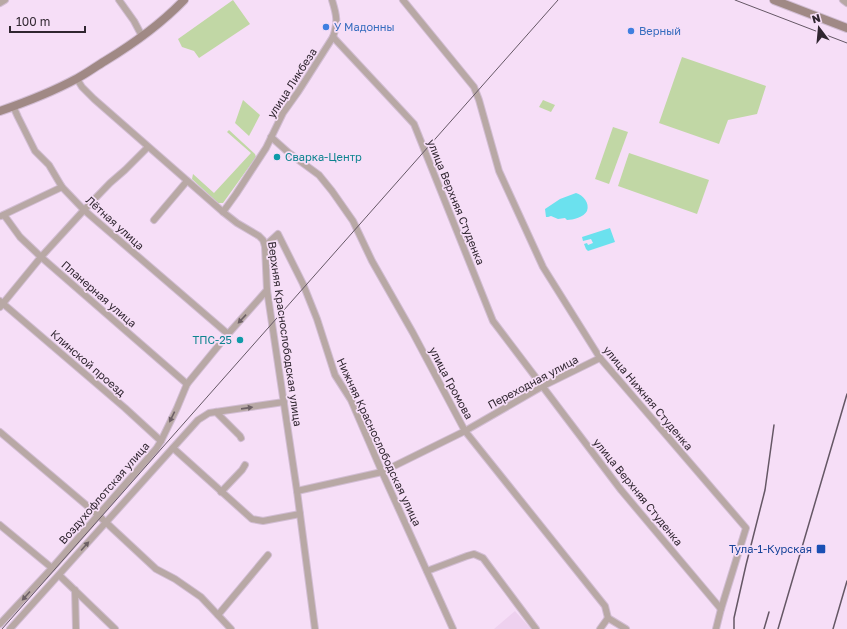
<svg xmlns="http://www.w3.org/2000/svg" width="847" height="629" viewBox="0 0 847 629" font-family="'Golos Text',sans-serif">
	<style>
		.built { fill: #eed1ef }
		.green { fill: #c1d7a5 }
		.water { fill: #6be1ee }
		.lines { fill: none; stroke-linecap: round; stroke-linejoin: round }
		.street-casing { stroke: #d2bdd3; stroke-width: 8 }
		.secondary-casing { stroke: #d2bdd3; stroke-width: 10 }
		.street { stroke: #b8a8a5; stroke-width: 6 }
		.secondary { stroke: #a08985; stroke-width: 8 }
		.tram { stroke: #655765; stroke-width: 1 }
		.rail { stroke: #655765; stroke-width: 1.5 }
		.oneway { fill: #6d6065 }
		.shop-dot { fill: #3f7fe0; stroke: #f6def7; stroke-width: 1.5 }
		.culture-dot { fill: #0f9aa8; stroke: #f6def7; stroke-width: 1.5 }
		.transit-dot { fill: #1a4fb4; stroke: #f6def7; stroke-width: 1.5 }
		.labels { text-anchor: middle; stroke-width: 3.5; stroke-linejoin: round; paint-order: stroke }
		.shop-label { font-size: 11px; fill: #366cbe; stroke: #f6def7; text-anchor: start }
		.street-label { font-size: 11px; fill: #302630; stroke: #f6def7 }
		.culture-label { font-size: 11px; fill: #0d838f; stroke: #f6def7; text-anchor: start }
		.transit-label { font-size: 11px; fill: #164399; stroke: #f6def7; text-anchor: end }
	</style>
	<rect width="100%" height="100%" fill="#f6def7"/>
	<!-- built -->
	<polygon class="built" points="515,611 531,629 494,629"/>
	<!-- green -->
	<g class="green">
		<polygon points="233,0 250,24 199,58 194,51 182,47 178,39"/>
		<polygon points="682,57 766,86 757,114 728,120 719,144 659,123"/>
		<polygon points="243,100 260,115 249,136 235,123"/>
		<polygon points="543,100 555,105 551,112 539,107"/>
		<polygon points="613,127 628,132 609,184 595,179"/>
		<polygon points="229,130 255,154 256,157 223,203 218,203 192,179 193,174 214,193 251,153 227,132"/>
		<polygon points="629,153 709,180 697,214 618,186"/>
	</g>
	<!-- water -->
	<g class="water">
		<path d="M 576,193 C 583,195 590,203 587,211 C 584,217 573,220 567,220 L 565,218 L 558,219 L 551,216 L 548,217 L 546,217 L 545,209 L 560,199 Z"/>
		<polygon points="610,228 615,242 588,251 586,249 584,244 587,243 588,245 593,243 591,239 583,241 582,237"/>
	</g>
	<g class="lines">
		<!-- street casing -->
		<g class="street-casing">
			<g id="street">
				<polyline points="119,0 134,21 142,36"/>
				<polyline points="403,0 474,87 479,100 499,171 543,267 600,358 746,528 721,609 716,629"/>
				<polyline points="843,0 847,3"/>
				<polyline points="0,3 5,0"/>
				<polyline points="333,37 402,111 414,124 493,321 621,490 721,609"/>
				<polyline points="77,79 82,87 94,99 223,212 237,223 259,236 263,240 265,246 267,290 297,491 315,629"/>
				<polyline points="13,106 18,117 35,151 49,165 62,187 84,210 228,334"/>
				<polyline points="271,137 289,153 319,175 332,191 353,221 372,261 413,333 465,431 605,606 608,618 626,629"/>
				<path d="M 223,212 L 236,194 L 266,148 L 283,113 L 298,92 L 333,37 C 338,22 337,16 332,0"/>
				<polyline points="4,215 20,237 41,257 187,384"/>
				<polyline points="1,216 62,187"/>
				<polyline points="154,220 187,181"/>
				<polyline points="265,246 278,234 303,284 317,319 335,375 351,400 382,472 453,629"/>
				<polyline points="0,301 125,408 161,441"/>
				<polyline points="0,307 41,257 84,210 110,183 125,170 148,147"/>
				<polyline points="216,412 240,436 241,438"/>
				<polyline points="0,432 98,515 156,569 175,579 201,597 231,629"/>
				<polyline points="173,448 252,519 263,521 300,514"/>
				<polyline points="297,491 382,472 465,431 543,386 600,358"/>
				<polyline points="221,492 242,470 245,465"/>
				<polyline points="0,525 52,568"/>
				<polyline points="427,571 467,556 474,554 483,558 536,629"/>
				<polyline points="59,575 115,629"/>
				<polyline points="75,590 76,629"/>
				<polyline points="218,615 268,555"/>
				<polyline points="0,624 52,568 156,449 161,441 177,408 187,384 228,334 267,290"/>
				<polyline points="10,629 198,420 209,413 284,402"/>
				<polyline points="600,629 608,618"/>
			</g>
		</g>
		<!-- secondary casing -->
		<g class="secondary-casing">
			<g id="secondary">
				<polyline points="774,0 847,28"/>
				<path d="M 0,111 C 26,102 52,92 76,79 C 86,74 95,67 105,61 C 133,44 161,24 184,0"/>
			</g>
		</g>
		<!-- street -->
		<use href="#street" class="street"/>
		<!-- secondary -->
		<use href="#secondary" class="secondary"/>
		<!-- tram -->
		<g class="tram">
			<polyline points="735,0 847,43"/>
			<polyline points="2,629 558,0"/>
		</g>
		<!-- rail -->
		<g class="rail">
			<polyline points="734,629 734,618 746,565 765,490 774,425"/>
			<polyline points="764,629 769,612"/>
			<polyline points="778,629 847,394"/>
			<polyline points="833,629 847,581"/>
		</g>
	</g>
	<!-- one-way arrows -->
	<defs><path id="oneway-solid" d="M-6-.8H1V-3.2L6.5 0L1 3.2V.8H-6Z"/></defs>
	<g class="oneway">
		<use href="#oneway-solid" transform="translate(242 319) rotate(133)"/>
		<use href="#oneway-solid" transform="translate(247 408) rotate(-8)"/>
		<use href="#oneway-solid" transform="translate(172 417) rotate(116)"/>
		<use href="#oneway-solid" transform="translate(85 546) rotate(-48)"/>
		<use href="#oneway-solid" transform="translate(26 596) rotate(132)"/>
	</g>
	<!-- markers -->
	<g class="shop-dot">
		<circle cx="326" cy="27" r="4"/>
		<circle cx="631" cy="31" r="4"/>
	</g>
	<g class="culture-dot">
		<circle cx="277" cy="157" r="4"/>
		<circle cx="240" cy="340" r="4"/>
	</g>
	<rect class="transit-dot" x="816" y="544" width="10" height="10" rx="2"/>
	<g class="labels">
		<!-- shop labels -->
		<g class="shop-label">
			<text x="334" y="31">У Мадонны</text>
			<text x="639" y="35">Верный</text>
		</g>
		<!-- street labels -->
		<g class="street-label">
			<text transform="translate(292 83) rotate(-57)" y="4">улица Ликбеза</text>
			<text transform="translate(456 202) rotate(68)" y="4">улица Верхняя Студенка</text>
			<text transform="translate(115 223) rotate(42)" y="4">Лётная улица</text>
			<text transform="translate(99 294) rotate(41)" y="4">Планерная улица</text>
			<text transform="translate(285 334) rotate(82)" y="4">Верхняя Краснослободская улица</text>
			<text transform="translate(88 363) rotate(41)" y="4">Клинской проезд</text>
			<text transform="translate(533 382) rotate(-28)" y="4">Переходная улица</text>
			<text transform="translate(451 383) rotate(62)" y="4">улица Громова</text>
			<text transform="translate(648 398) rotate(50)" y="4">улица Нижняя Cтуденкa</text>
			<text transform="translate(379 442) rotate(65)" y="4">Нижняя Краснослободская улица</text>
			<text transform="translate(638 492) rotate(51)" y="4">улица Верхняя Cтуденка</text>
			<text transform="translate(104 493) rotate(-49)" y="4">Воздухофлотская улица</text>
		</g>
		<!-- culture labels -->
		<g class="culture-label">
			<text x="285" y="161">Сварка-Центр</text>
			<text x="232" y="344" text-anchor="end">ТПС-25</text>
		</g>
		<!-- transit labels -->
		<g class="transit-label">
			<text x="812" y="553">Тула-1-Курская</text>
		</g>
	</g>
	<!-- north arrow -->
	<g transform="translate(819 28) rotate(344)" stroke="#f6def7" stroke-width="3" paint-order="stroke">
	<path d="M0-3L7 15L0 10L-7 15Z" fill="#302630"/>
	<text y="-6" font-size="11" font-weight="bold" text-anchor="middle" fill="#302630">N</text>
	</g>
	<!-- scale -->
	<path d="M10 26v6h75v-6" fill="none" stroke="#302630" stroke-width="2"/>
	<text x="16" y="26" font-size="12" fill="#302630" stroke="#f6def7" stroke-width="3" paint-order="stroke">100 m</text>
</svg>
